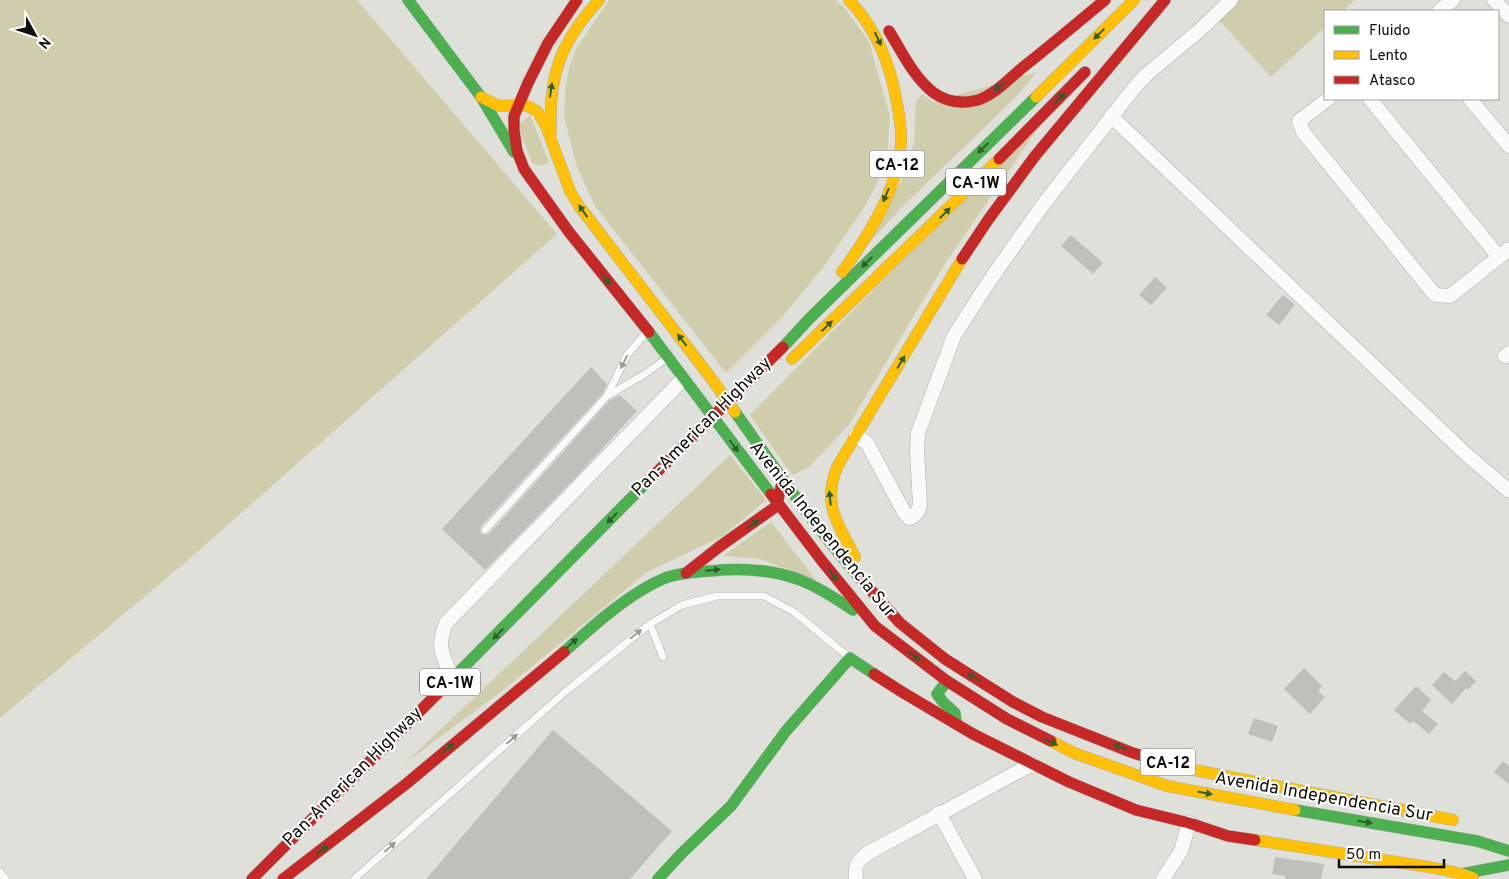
<svg xmlns="http://www.w3.org/2000/svg" width="1509" height="879" viewBox="0 0 1509 879" font-family="Overpass,sans-serif">
	<style>
		.green { fill: #d0cdac }
		.building { fill: #c0c0bb }
		.lines { fill: none; stroke-linecap: round; stroke-linejoin: round }
		.lane-casing { stroke: #aeaeaa; stroke-width: 8 }
		.street-casing { stroke: #aeaeaa; stroke-width: 15 }
		.fast-casing { stroke: #aeaeaa; stroke-width: 12 }
		.slow-casing { stroke: #aeaeaa; stroke-width: 12 }
		.jam-casing { stroke: #aeaeaa; stroke-width: 12 }
		.lane { stroke: #fafaf9; stroke-width: 7 }
		.street { stroke: #fafaf9; stroke-width: 14 }
		.fast { stroke: #4caf50; stroke-width: 11 }
		.slow { stroke: #ffc107; stroke-width: 11 }
		.jam { stroke: #c62828; stroke-width: 11 }
		.jam-bridge-casing { stroke: #bbbbb7; stroke-width: 12; stroke-linecap: butt }
		.jam-bridge { stroke: #c62828; stroke-width: 11 }
		.oneway { fill: #2d5e2d }
		.oneway2 { fill: #9c9c99 }
		.labels { text-anchor: middle; stroke-width: 4; stroke-linejoin: round; paint-order: stroke }
		.shield { fill: #fff; stroke: #565654; stroke-width: 1 }
		.shield-label { font-size: 16px; font-weight: bold; fill: #0e0e0a }
		.street-label { font-size: 18px; fill: #0e0e0a; stroke: #fff }
	</style>
	<rect width="100%" height="100%" fill="#e0e0da"/>
	<!-- green -->
	<g class="green">
		<polygon points="0,0 357,0 557,234 187,561 0,718"/>
		<polygon points="609,0 835,0 845,8 869,42 890,116 887,158 876,185 864,208 825,265 783,316 726,373 595,206 577,167 564,117 565,90 569,68 577,47"/>
		<polygon points="1237,0 1355,0 1343,11 1325,11 1325,27 1271,77 1217,18"/>
		<polygon points="1037,72 1020,93 902,207 869,243 904,175 914,142 916,101 922,94 933,102"/>
		<polygon points="1049,112 946,262 848,426 808,468 792,475 750,415"/>
		<path d="M 530,115 L 549,162 C 543,167 539,166 532,163 L 518,125 Z"/>
		<polygon points="730,455 766,500 723,536 647,572 507,687 404,764"/>
		<polygon points="771,522 816,580 760,559 723,556"/>
	</g>
	<!-- building -->
	<g class="building">
		<polygon points="1071,235 1103,263 1093,274 1061,246"/>
		<polygon points="1155,277 1167,288 1151,305 1139,295"/>
		<polygon points="1283,295 1295,305 1279,325 1266,315"/>
		<polygon points="591,367 607,384 603,393 481,526 480,529 481,534 484,535 489,534 610,400 620,395 637,411 580,473 485,570 442,529"/>
		<polygon points="1304,668 1322,686 1318,691 1325,697 1310,714 1284,689"/>
		<polygon points="1465,671 1476,681 1468,690 1466,688 1452,704 1432,685 1444,672 1455,681"/>
		<polygon points="1416,686 1431,700 1422,711 1438,724 1429,734 1413,721 1410,724 1394,710"/>
		<polygon points="1254,718 1278,726 1272,742 1248,734"/>
		<polygon points="553,730 672,831 630,879 426,879"/>
		<polygon points="1503,761 1509,766 1509,784 1494,772"/>
		<polygon points="1275,857 1324,864 1321,879 1285,879 1285,876 1272,874"/>
	</g>
	<g class="lines">
		<!-- lane casing -->
		<g class="lane-casing">
			<g id="lane">
				<polyline points="607,396 645,374 666,359"/>
				<polyline points="485,530 607,396 627,355 645,334"/>
				<polyline points="650,624 682,605 717,596 764,596 794,612 850,658"/>
				<polyline points="0,872 6,879"/>
				<polyline points="354,879 565,692 650,624 663,657"/>
			</g>
		</g>
		<!-- street casing -->
		<g class="street-casing">
			<g id="street">
				<polyline points="1494,0 1509,16"/>
				<polyline points="1439,11 1453,0"/>
				<polyline points="1328,99 1299,121 1303,132 1435,295 1450,296 1509,249"/>
				<polyline points="1370,99 1499,257"/>
				<polyline points="1470,99 1509,146"/>
				<polyline points="1111,116 1467,455 1509,491"/>
				<polyline points="1505,356 1509,353"/>
				<path d="M 856,435 L 867,443 L 904,512 L 909,518 C 916,516 918,512 920,505 L 917,450 L 918,433 L 954,336 L 988,283 L 1042,206 L 1134,88 L 1146,75 L 1201,29 L 1231,0"/>
				<path d="M 453,679 C 443,656 436,648 446,623 L 683,379"/>
				<polyline points="939,813 975,879"/>
				<path d="M 856,879 C 854,865 857,862 868,853 L 1032,764"/>
				<polyline points="1163,879 1181,851 1189,823"/>
			</g>
		</g>
		<!-- fast casing -->
		<g class="fast-casing">
			<g id="fast">
				<polyline points="408,0 481,97 514,152"/>
				<polyline points="649,332 771,494"/>
				<polyline points="785,345 809,319 1036,97"/>
				<path d="M 735,412 C 775,468 814,526 860,578"/>
				<path d="M 564,652 C 593,626 629,593 665,578 C 679,573 695,572 710,571 C 740,568 772,569 800,580 C 819,587 836,599 853,610"/>
				<polyline points="455,676 646,483"/>
				<polyline points="947,681 937,694 943,702 955,713 956,723"/>
				<polyline points="1295,810 1477,841 1509,851"/>
				<polyline points="1462,874 1509,865"/>
				<polyline points="658,879 681,854 731,806 786,731 850,658 874,674"/>
			</g>
		</g>
		<!-- slow casing -->
		<g class="slow-casing">
			<g id="slow">
				<polyline points="481,97 499,106 525,105 537,111 546,126 570,191 579,206 711,378 735,412"/>
				<polyline points="1036,97 1134,0"/>
				<path d="M 551,132 C 548,75 561,42 599,0"/>
				<path d="M 842,272 C 869,235 897,191 901,144 C 902,124 897,103 893,84 C 885,51 872,24 849,0"/>
				<polyline points="792,359 999,159"/>
				<path d="M 855,557 C 838,523 822,506 837,467 L 962,259"/>
				<polyline points="1051,741 1074,753 1167,786 1295,810"/>
				<polyline points="1178,766 1194,770 1453,820"/>
				<polyline points="1255,840 1435,868 1462,874 1473,878"/>
			</g>
		</g>
		<!-- jam casing -->
		<g class="jam-casing">
			<g id="jam">
				<polyline points="577,0 548,43 528,83 514,116 514,130 517,151 524,169 569,232 649,332"/>
				<path d="M 889,31 C 902,52 914,78 934,93 C 947,102 963,104 978,100 C 994,95 1009,79 1022,68 C 1050,46 1077,23 1105,0"/>
				<polyline points="999,159 1085,72"/>
				<polyline points="962,259 988,220 1035,156 1165,0"/>
				<polyline points="771,494 822,561 875,626 947,681 1007,719 1051,741"/>
				<polyline points="686,573 719,547 774,508 777,504 781,487"/>
				<polyline points="860,578 900,623 945,659 1013,702 1042,717 1133,753 1178,766"/>
				<polyline points="874,674 902,692 973,734 1069,782 1136,810 1189,823 1228,836 1255,840"/>
				<polyline points="252,879 455,676"/>
				<polyline points="283,879 406,784 564,652"/>
			</g>
		</g>
		<!-- lane -->
		<use href="#lane" class="lane"/>
		<!-- street -->
		<use href="#street" class="street"/>
		<!-- fast -->
		<use href="#fast" class="fast"/>
		<!-- slow -->
		<use href="#slow" class="slow"/>
		<!-- jam -->
		<use href="#jam" class="jam"/>
		<!-- jam-bridge casing -->
		<g class="jam-bridge-casing">
			<polyline id="jam-bridge" points="646,483 783,347"/>
		</g>
		<!-- jam-bridge -->
		<use href="#jam-bridge" class="jam-bridge"/>
	</g>
	<!-- one-way arrows -->
	<defs><path id="oneway-solid" d="M-6-.8H1V-3.2L6.5 0L1 3.2V.8H-6Z" transform="scale(1.25)"/></defs>
	<g class="oneway">
		<use href="#oneway-solid" transform="translate(1099 34) rotate(135)"/>
		<use href="#oneway-solid" transform="translate(878 39) rotate(65)"/>
		<use href="#oneway-solid" transform="translate(1000 86) rotate(143)"/>
		<use href="#oneway-solid" transform="translate(551 90) rotate(-82)"/>
		<use href="#oneway-solid" transform="translate(1060 98) rotate(-46)"/>
		<use href="#oneway-solid" transform="translate(983 148) rotate(136)"/>
		<use href="#oneway-solid" transform="translate(886 195) rotate(113)"/>
		<use href="#oneway-solid" transform="translate(583 211) rotate(-125)"/>
		<use href="#oneway-solid" transform="translate(945 213) rotate(-45)"/>
		<use href="#oneway-solid" transform="translate(867 262) rotate(136)"/>
		<use href="#oneway-solid" transform="translate(606 279) rotate(52)"/>
		<use href="#oneway-solid" transform="translate(827 326) rotate(-44)"/>
		<use href="#oneway-solid" transform="translate(682 340) rotate(-128)"/>
		<use href="#oneway-solid" transform="translate(901 362) rotate(-59)"/>
		<use href="#oneway-solid" transform="translate(734 446) rotate(53)"/>
		<use href="#oneway-solid" transform="translate(830 498) rotate(-96)"/>
		<use href="#oneway-solid" transform="translate(612 518) rotate(134)"/>
		<use href="#oneway-solid" transform="translate(753 524) rotate(-34)"/>
		<use href="#oneway-solid" transform="translate(713 570) rotate(-5)"/>
		<use href="#oneway-solid" transform="translate(833 575) rotate(52)"/>
		<use href="#oneway-solid" transform="translate(498 634) rotate(135)"/>
		<use href="#oneway-solid" transform="translate(572 643) rotate(-41)"/>
		<use href="#oneway-solid" transform="translate(914 656) rotate(37)"/>
		<use href="#oneway-solid" transform="translate(974 677) rotate(-148)"/>
		<use href="#oneway-solid" transform="translate(1051 742) rotate(25)"/>
		<use href="#oneway-solid" transform="translate(1120 747) rotate(-159)"/>
		<use href="#oneway-solid" transform="translate(448 748) rotate(-39)"/>
		<use href="#oneway-solid" transform="translate(1205 793) rotate(11)"/>
		<use href="#oneway-solid" transform="translate(1365 822) rotate(9)"/>
		<use href="#oneway-solid" transform="translate(322 850) rotate(-36)"/>
	</g>
	<g class="oneway2">
		<use href="#oneway-solid" transform="translate(624 362) rotate(117)"/>
		<use href="#oneway-solid" transform="translate(636 634) rotate(-39)"/>
		<use href="#oneway-solid" transform="translate(512 739) rotate(-42)"/>
		<use href="#oneway-solid" transform="translate(390 847) rotate(-42)"/>
	</g>
	<g class="labels">
		<!-- shield labels -->
		<g class="shield">
			<rect x="869.5" y="150.5" width="55" height="27" rx="4"/>
			<rect x="946" y="168.5" width="60" height="27" rx="4"/>
			<rect x="420" y="668.5" width="60" height="27" rx="4"/>
			<rect x="1140.5" y="748.5" width="55" height="27" rx="4"/>
		</g>
		<g class="shield-label">
			<text x="897" y="170">CA-12</text>
			<text x="976" y="188">CA-1W</text>
			<text x="450" y="688">CA-1W</text>
			<text x="1168" y="768">CA-12</text>
		</g>
		<!-- street labels -->
		<g class="street-label">
			<text transform="translate(701 426) rotate(-45)" y="6">Pan-American Highway</text>
			<text transform="translate(823 529) rotate(51)" y="6">Avenida Independencia Sur</text>
			<text transform="translate(352 776) rotate(-45)" y="6">Pan-American Highway</text>
			<text transform="translate(1324 796) rotate(10)" y="6">Avenida Independencia Sur</text>
		</g>
	</g>
	<!-- legend -->
	<rect x="1324" y="10" width="175" height="90" fill="#ffffff" stroke="#9f9f9d"/>
	<rect x="1334" y="26" width="25" height="8" fill="#4caf50" stroke="#9f9f9d"/>
	<text x="1369" y="35" font-size="15" fill="#0e0e0a">Fluido</text>
	<rect x="1334" y="51" width="25" height="8" fill="#ffc107" stroke="#9f9f9d"/>
	<text x="1369" y="60" font-size="15" fill="#0e0e0a">Lento</text>
	<rect x="1334" y="76" width="25" height="8" fill="#c62828" stroke="#9f9f9d"/>
	<text x="1369" y="85" font-size="15" fill="#0e0e0a">Atasco</text>
	<!-- north arrow -->
	<g transform="translate(35 35) rotate(130)" stroke="#ffffff" stroke-width="4" paint-order="stroke">
	<path d="M0-4L9 19L0 12L-9 19Z" fill="#0e0e0a"/>
	<text y="-8" font-size="14" font-weight="bold" text-anchor="middle" fill="#0e0e0a">N</text>
	</g>
	<!-- scale -->
	<path d="M1339 859v8h105v-8" fill="none" stroke="#0e0e0a" stroke-width="2.5"/>
	<text x="1346" y="859" font-size="15" fill="#0e0e0a" stroke="#ffffff" stroke-width="4" paint-order="stroke">50 m</text>
</svg>
